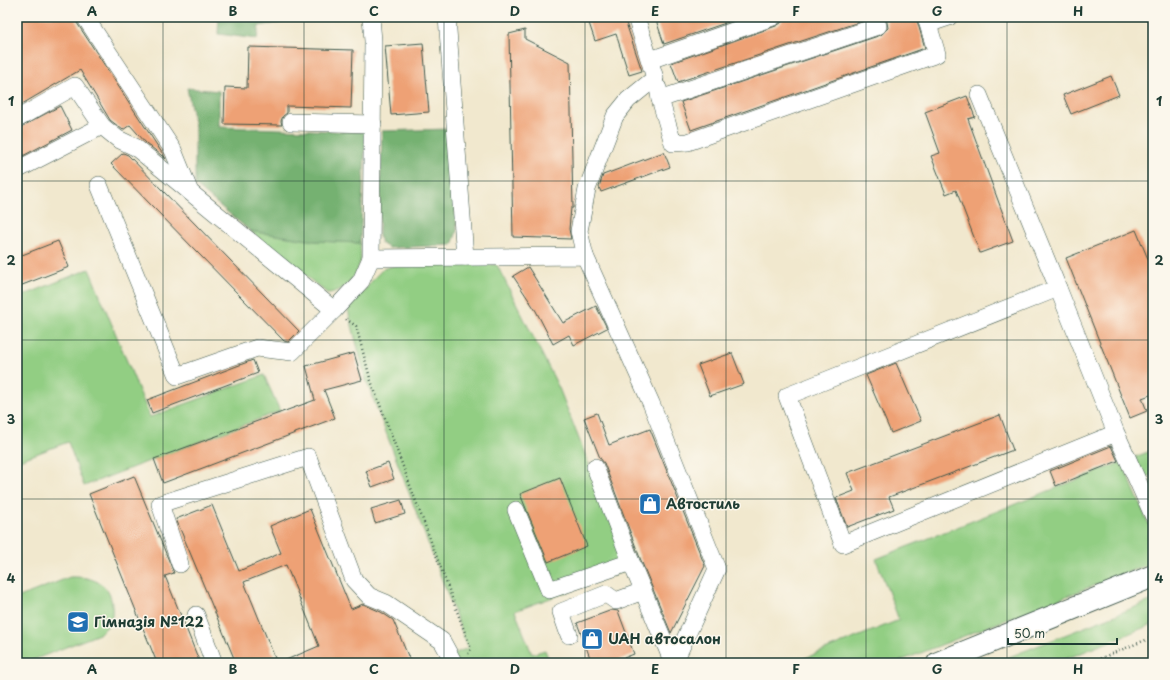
<svg xmlns="http://www.w3.org/2000/svg" width="1170" height="680" viewBox="0 0 1170 680" font-family="'Playpen Sans',sans-serif">
	<style>
		.green { fill: #92ce83; stroke: #58865c }
		.forest { fill: #75b171; stroke: #4a7752 }
		.building { fill: #eea174 }
		.lines { fill: none; stroke-linecap: round; stroke-linejoin: round }
		.minor-casing { stroke: #3e574b; stroke-width: 18 }
		.major-casing { stroke: #3e574b; stroke-width: 24 }
		.path { stroke: #3e574b; stroke-width: 2.5; stroke-dasharray: 1 3; stroke-linecap: butt }
		.minor { stroke: #fff; stroke-width: 17 }
		.major { stroke: #fff; stroke-width: 22 }
		.grid { fill: none; stroke: #1f3d34; stroke-width: 1; stroke-opacity: 0.55 }
		.labels { text-anchor: middle; stroke-width: 3; stroke-linejoin: round; paint-order: stroke }
		.poi-label { font-size: 14px; font-weight: bold; fill: #1f3d34; stroke: #fbf7ec; text-anchor: start }
		.neatline { fill: none; stroke: #1f3d34; stroke-width: 1.5 }
		.grid-label { font-size: 13px; text-anchor: middle; font-weight: bold; fill: #1f3d34 }
	</style>
	<rect width="100%" height="100%" fill="#fbf7ec"/>
	<filter id="ink" filterUnits="userSpaceOnUse"><feTurbulence type="fractalNoise" baseFrequency=".025" numOctaves="2"/><feDisplacementMap in="SourceGraphic" scale="8" xChannelSelector="R" yChannelSelector="G"/><feConvolveMatrix kernelMatrix="1 2 1 2 8 2 1 2 1" color-interpolation-filters="sRGB"/></filter>
	<filter id="wash" filterUnits="userSpaceOnUse"><feTurbulence type="fractalNoise" baseFrequency=".012" numOctaves="4" result="noise"/><feDisplacementMap in="SourceGraphic" scale="16" xChannelSelector="R" yChannelSelector="G"/><feGaussianBlur stdDeviation="0.9" result="paint"/><feColorMatrix in="noise" values="0 0 0 0 0 0 0 0 0 0 0 0 0 0 0 0 0 1.4 0 .05"/><feComposite in="paint" operator="in"/></filter>
	<g filter="url(#wash)">
		<rect width="100%" height="100%" fill="#f1e8ce"/>
		<!-- green -->
		<g class="green">
			<path d="M 250,231 L 315,241 L 360,243 C 360,248 362,257 360,262 C 356,278 343,293 327,293 Z"/>
			<polygon points="477,263 497,265 559,388 630,569 515,611 532,654 545,650 550,663 454,663 451,655 468,648 366,380 348,310 376,276 383,269 395,265"/>
			<polygon points="89,269 150,417 264,375 280,411 84,486 68,442 17,461 17,298"/>
			<polygon points="1153,450 1153,474 1144,478 1135,457"/>
			<polygon points="1122,462 1153,534 1153,559 1149,564 895,663 793,663 899,620 876,559"/>
			<path d="M 70,577 C 102,576 117,590 111,623 L 99,634 L 28,662 L 17,663 L 17,598 Z"/>
			<polygon points="1153,600 1153,624 1056,663 994,663"/>
		</g>
		<!-- forest -->
		<g class="forest">
			<polygon points="219,17 284,17 284,22 259,26 257,39 218,34"/>
			<polygon points="187,88 219,91 219,127 366,132 360,243 315,241 250,231 195,185 195,127"/>
			<polygon points="449,129 457,231 452,245 389,248 381,243 379,237 382,131"/>
		</g>
		<g id="blocks">
			<!-- building -->
			<g class="building">
				<polygon points="17,17 75,17 77,23 166,159 146,143 130,125 123,130 110,120 80,70 17,107"/>
				<polygon points="587,17 624,17 642,71 629,75 616,34 595,41"/>
				<polygon points="655,17 743,17 664,44"/>
				<polygon points="783,17 865,17 865,20 678,82 671,63 776,26 781,23"/>
				<polygon points="886,17 916,17 925,48 691,130 681,102 881,35 888,28"/>
				<polygon points="525,30 525,39 570,62 573,208 571,208 569,229 571,239 513,237 509,34"/>
				<polygon points="423,43 429,112 391,115 385,46"/>
				<polygon points="248,47 353,50 351,108 287,106 287,113 283,116 281,121 282,125 224,124 225,87 247,88"/>
				<polygon points="1111,76 1119,95 1071,114 1063,95"/>
				<polygon points="967,96 975,117 968,119 1013,241 980,253 956,190 946,194 931,156 940,153 925,112"/>
				<polygon points="60,106 72,130 17,159 17,129"/>
				<polygon points="664,152 670,167 601,192 599,187 603,175"/>
				<polygon points="123,153 128,155 299,331 288,342 284,341 111,164"/>
				<polygon points="1136,230 1153,271 1153,394 1142,398 1147,411 1130,418 1066,258"/>
				<polygon points="58,241 69,267 17,287 17,257"/>
				<polygon points="528,267 563,323 596,306 607,328 574,345 569,335 553,344 536,311 513,276"/>
				<polygon points="354,353 362,380 324,390 335,418 163,483 154,459 315,400 306,366"/>
				<polygon points="732,353 744,384 710,396 698,365"/>
				<polygon points="253,360 258,373 152,413 147,400"/>
				<polygon points="896,363 921,421 891,433 866,375"/>
				<polygon points="597,413 609,445 650,429 705,566 671,633 640,558 604,463 600,458 584,418"/>
				<polygon points="1000,415 1013,450 889,497 894,509 847,527 836,498 854,491 847,473"/>
				<polygon points="1111,446 1118,461 1056,486 1050,471"/>
				<polygon points="388,463 394,479 372,487 366,471"/>
				<polygon points="134,476 174,573 165,576 200,663 157,663 89,494"/>
				<polygon points="560,478 587,546 548,562 520,494"/>
				<polygon points="401,500 405,514 375,523 371,509"/>
				<polygon points="212,505 239,571 281,553 270,526 310,509 351,609 363,604 381,612 393,620 411,663 279,663 319,646 286,565 244,582 277,663 236,663 176,519"/>
				<polygon points="612,610 618,611 634,654 611,663 592,663 577,623"/>
			</g>
		</g>
	</g>
	<g filter="url(#ink)">
		<use href="#blocks" fill-opacity="0" stroke="#3e574b" stroke-width="1"/>
		<g class="lines">
			<!-- minor casing -->
			<g class="minor-casing">
				<g id="minor">
					<polyline points="85,17 173,150 190,192 334,310 361,281 371,258"/>
					<polyline points="371,17 373,41 371,258 585,256 651,403 717,569 674,663"/>
					<polyline points="447,17 465,257"/>
					<polyline points="926,17 928,24 949,17"/>
					<polyline points="650,60 773,17"/>
					<polyline points="658,88 660,99 878,26 875,17"/>
					<polyline points="979,95 1058,288"/>
					<polyline points="660,99 673,143 688,142 937,54 928,24"/>
					<polyline points="17,119 75,86 102,126 118,139 135,147 189,191"/>
					<polyline points="291,122 373,124"/>
					<polyline points="17,170 102,126"/>
					<polyline points="99,185 177,376 257,348 292,352 334,310"/>
					<polyline points="585,256 579,231 587,189 615,116 628,100 655,78 636,17"/>
					<polyline points="1116,433 843,544 787,396 1058,288 1116,433 1153,515"/>
					<polyline points="595,467 631,562 673,663"/>
					<polyline points="516,510 549,590 631,562"/>
					<polyline points="180,564 160,504 308,457 354,580 369,596 386,603 442,641 454,663"/>
					<polyline points="196,615 214,663"/>
					<polyline points="569,635 561,612 606,594 616,601 643,591"/>
				</g>
			</g>
			<!-- major casing -->
			<g class="major-casing">
				<polyline id="major" points="938,663 1153,576"/>
			</g>
			<!-- path -->
			<g class="path">
				<polyline points="346,319 356,326 370,378 471,649 467,656"/>
				<polyline points="1089,663 1153,637"/>
			</g>
			<!-- minor -->
			<use href="#minor" class="minor"/>
			<!-- major -->
			<use href="#major" class="major"/>
		</g>
	</g>
	<!-- grid -->
	<path class="grid" d="M 163,17 L 163,663M 304,17 L 304,663M 444,17 L 444,663M 585,17 L 585,663M 726,17 L 726,663M 866,17 L 866,663M 1007,17 L 1007,663M 17,181 L 1153,181M 17,340 L 1153,340M 17,499 L 1153,499"/>
	<!-- icons -->
	<defs>
		<g id="shop-square" transform="scale(1.15)"><rect x="-9" y="-9" width="18" height="18" rx="4" fill="#1f6fb2" stroke="#fbf7ec"/><path d="M-5-2.5h2.3a2.7 3.5 0 0 1 5.4 0H5L5.5 6h-11ZM-1.5-2.5h3a1.5 2.3 0 0 0-3 0Z" fill="#fff"/></g>
		<g id="school-square" transform="scale(1.15)"><rect x="-9" y="-9" width="18" height="18" rx="4" fill="#1f6fb2" stroke="#fbf7ec"/><path d="M0-5L7-2L0 1L-7-2ZM-4 1L0 2.5L4 1V4Q0 6-4 4Z" fill="#fff"/></g>
	</defs>
	<g fill-rule="evenodd">
		<use href="#shop-square" x="650" y="504"/>
		<use href="#school-square" x="78" y="622"/>
		<use href="#shop-square" x="592" y="639"/>
	</g>
	<g class="labels">
		<!-- poi labels -->
		<g class="poi-label">
			<text x="666" y="509">Автостиль</text>
			<text x="94" y="627">Гімназія №122</text>
			<text x="608" y="644">UAH автосалон</text>
		</g>
	</g>
	<!-- margin -->
	<rect width="1170" height="680" fill="none" stroke="#fbf7ec" stroke-width="44"/>
	<!-- scale -->
	<path d="M1008 638v6h109v-6" fill="none" stroke="#1f3d34" stroke-width="2"/>
	<text x="1014" y="638" font-size="12" fill="#1f3d34" stroke="#fbf7ec" stroke-width="3" paint-order="stroke">50 m</text>
	<rect x="22" y="22" width="1126" height="636" class="neatline"/>
	<g class="grid-label">
		<text x="92" y="16">A</text>
		<text x="233" y="16">B</text>
		<text x="374" y="16">C</text>
		<text x="515" y="16">D</text>
		<text x="655" y="16">E</text>
		<text x="796" y="16">F</text>
		<text x="937" y="16">G</text>
		<text x="1078" y="16">H</text>
		<text x="11" y="106">1</text>
		<text x="1159" y="106">1</text>
		<text x="11" y="265">2</text>
		<text x="1159" y="265">2</text>
		<text x="11" y="424">3</text>
		<text x="1159" y="424">3</text>
		<text x="11" y="583">4</text>
		<text x="1159" y="583">4</text>
		<text x="92" y="674">A</text>
		<text x="233" y="674">B</text>
		<text x="374" y="674">C</text>
		<text x="515" y="674">D</text>
		<text x="655" y="674">E</text>
		<text x="796" y="674">F</text>
		<text x="937" y="674">G</text>
		<text x="1078" y="674">H</text>
	</g>
</svg>
